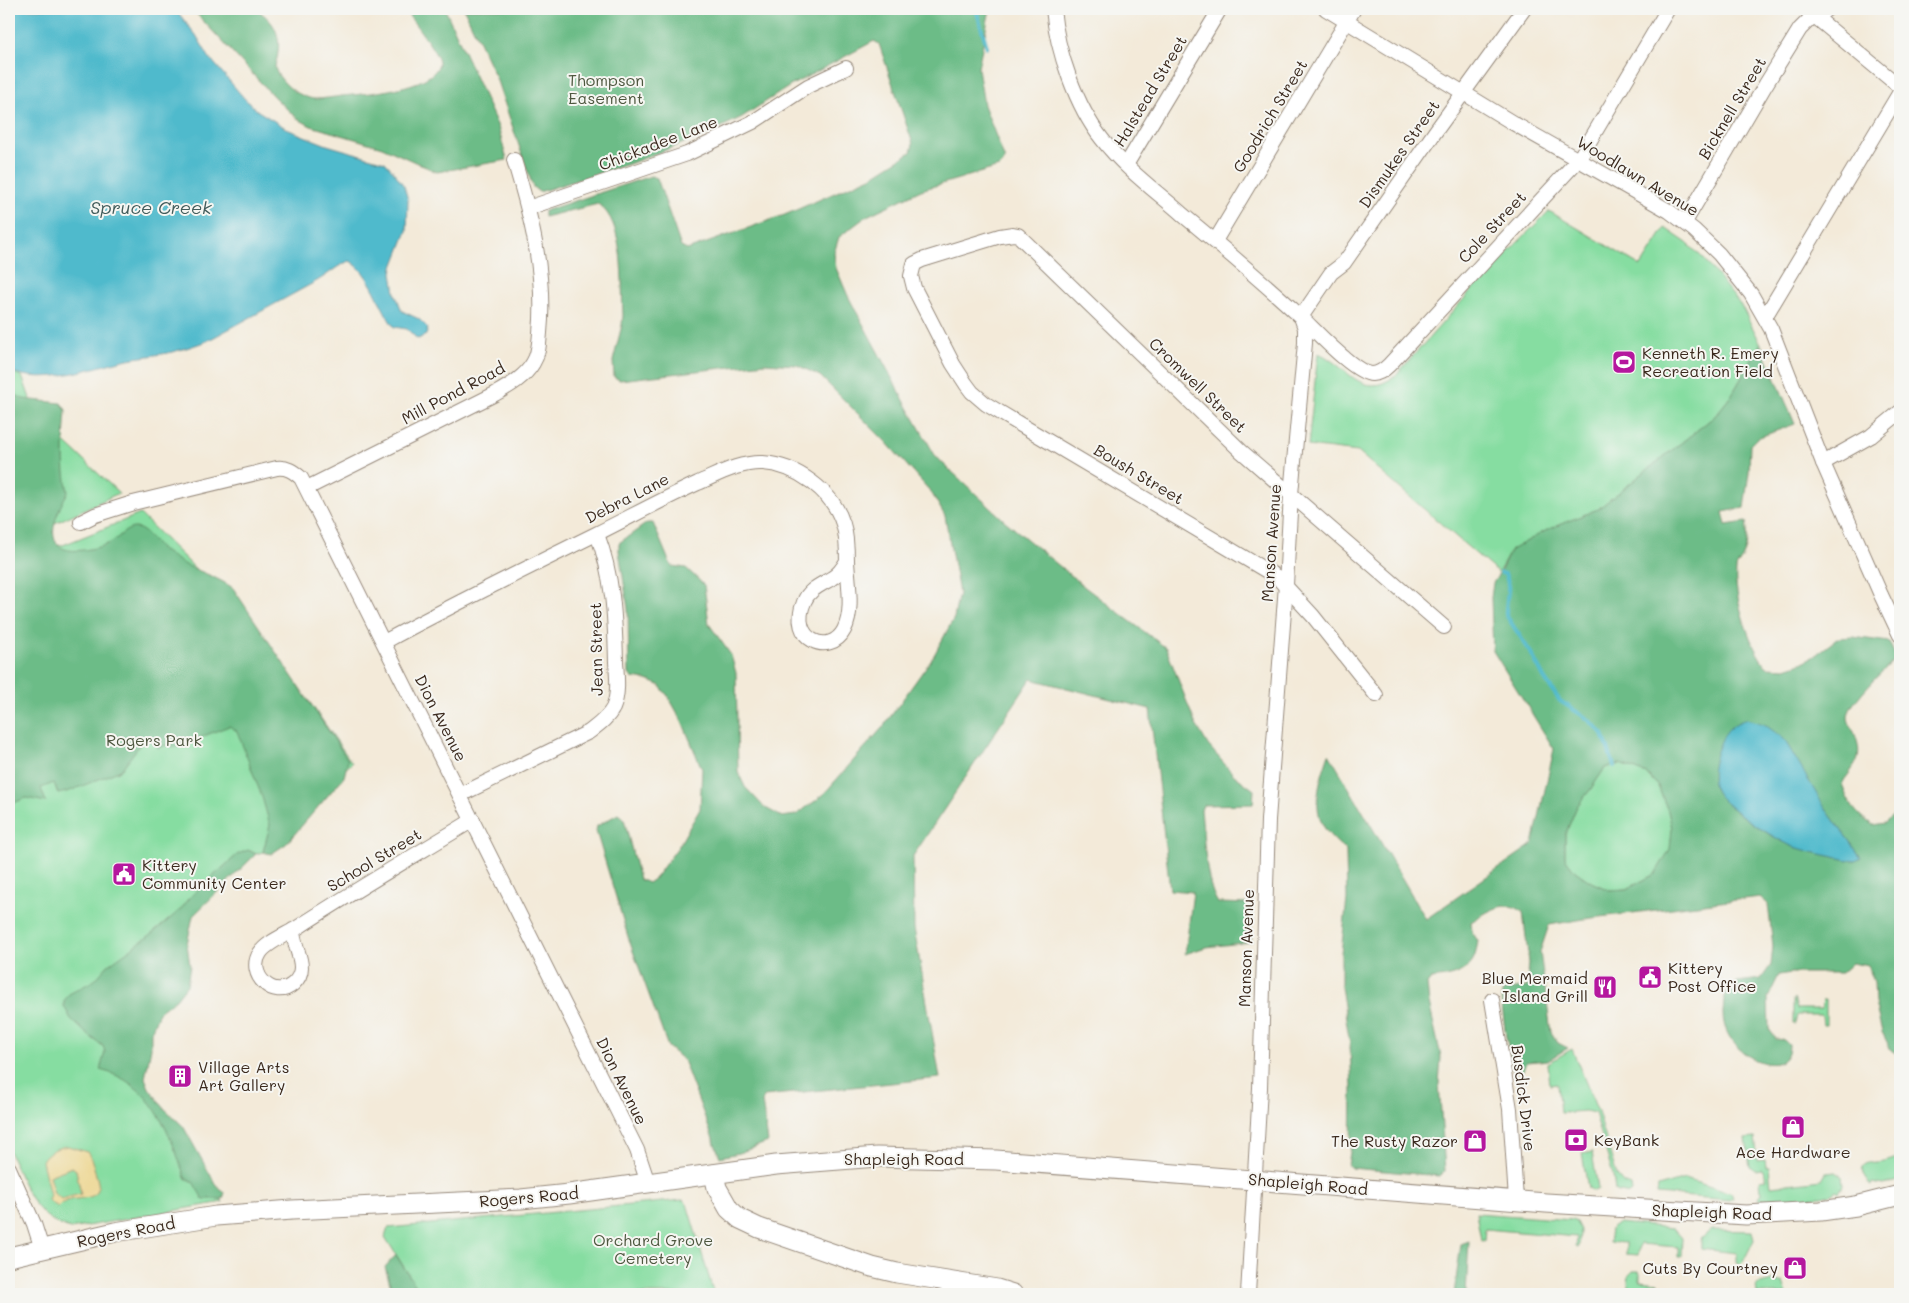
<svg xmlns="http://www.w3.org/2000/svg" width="1909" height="1303" viewBox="0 0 1909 1303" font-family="Mali,sans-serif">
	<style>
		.green { fill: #86dda1; stroke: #608460 }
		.forest { fill: #6cbc87; stroke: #547352; fill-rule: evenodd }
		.sand { fill: #eeda9e; stroke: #94825e; fill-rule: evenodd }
		.water { fill: #4fbacc; stroke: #457275 }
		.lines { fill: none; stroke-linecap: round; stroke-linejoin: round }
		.stream { stroke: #4fbacc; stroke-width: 4 }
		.street-casing { stroke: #978a7c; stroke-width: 16 }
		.secondary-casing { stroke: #978a7c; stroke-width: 21 }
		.street { stroke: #fff; stroke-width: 14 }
		.secondary { stroke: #fff; stroke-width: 19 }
		.labels { text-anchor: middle; stroke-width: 4; stroke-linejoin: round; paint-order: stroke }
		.park-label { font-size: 16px; fill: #4e573f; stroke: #f6f6f2 }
		.street-label { font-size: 16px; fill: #3b2a1e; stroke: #f6f6f2 }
		.poi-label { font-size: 16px; fill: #3b2a1e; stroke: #f6f6f2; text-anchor: start }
		.water-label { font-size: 18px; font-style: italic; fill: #425c5b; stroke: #f6f6f2 }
	</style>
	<rect width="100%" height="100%" fill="#f6f6f2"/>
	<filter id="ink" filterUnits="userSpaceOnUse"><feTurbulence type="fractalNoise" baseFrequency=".02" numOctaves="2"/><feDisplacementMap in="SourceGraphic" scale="10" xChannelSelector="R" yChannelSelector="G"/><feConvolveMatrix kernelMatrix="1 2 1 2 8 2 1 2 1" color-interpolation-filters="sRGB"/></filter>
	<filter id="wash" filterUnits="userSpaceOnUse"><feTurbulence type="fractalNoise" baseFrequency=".0096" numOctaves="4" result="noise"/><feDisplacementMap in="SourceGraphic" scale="20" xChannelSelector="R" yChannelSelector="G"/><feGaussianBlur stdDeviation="1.12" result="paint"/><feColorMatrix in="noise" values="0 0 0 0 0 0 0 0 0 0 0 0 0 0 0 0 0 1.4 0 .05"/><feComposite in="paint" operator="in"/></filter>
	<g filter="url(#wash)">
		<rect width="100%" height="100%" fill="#f3ead9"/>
		<!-- green -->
		<g class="green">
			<path d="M 1549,211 L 1641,266 L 1665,228 L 1687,243 L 1704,259 L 1742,307 L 1761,344 L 1731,396 L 1715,416 L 1598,509 L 1549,529 L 1511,550 L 1498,573 L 1358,452 L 1308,446 L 1318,353 C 1346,364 1362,403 1396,375 L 1487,273 Z"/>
			<path d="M 9,371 L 22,376 L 36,415 L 119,493 L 55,523 L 50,531 L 57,544 L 63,545 L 140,514 L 229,602 L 311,704 L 352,763 L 267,837 L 263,852 L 256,854 L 250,851 L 66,1009 L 70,1017 L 88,1035 L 103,1046 L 169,1115 L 223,1202 L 70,1229 C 31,1216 25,1185 9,1151 Z"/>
			<polygon points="1620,764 1647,774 1658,786 1668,811 1672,828 1671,849 1655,874 1627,889 1609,890 1591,882 1575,871 1565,858 1565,835 1577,806 1590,790 1605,768"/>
			<polygon points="1794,999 1797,1009 1822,1009 1823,1000 1826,1000 1826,1025 1823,1025 1822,1015 1797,1015 1795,1024 1793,1024 1793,1000"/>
			<polygon points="1572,1049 1598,1112 1617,1176 1623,1183 1631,1186 1632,1192 1630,1194 1615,1191 1613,1175 1595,1113 1585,1111 1560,1113 1557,1084 1550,1085 1548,1063"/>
			<polygon points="1755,1138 1758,1161 1765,1160 1766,1167 1769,1167 1771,1186 1822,1180 1826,1173 1836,1172 1842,1176 1843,1186 1839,1192 1836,1190 1829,1195 1822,1197 1759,1200 1758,1197 1761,1193 1760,1180 1767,1179 1762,1169 1755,1170 1750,1167 1746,1139"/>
			<polygon points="1592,1152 1598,1189 1594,1191 1588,1188 1582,1154"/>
			<path d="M 1900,1157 L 1900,1180 L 1884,1185 L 1872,1183 L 1871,1185 C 1865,1181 1856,1166 1869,1163 C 1871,1162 1874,1164 1877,1163 C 1884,1163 1893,1159 1900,1157 Z"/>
			<polygon points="1685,1179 1724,1191 1731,1192 1733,1198 1729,1200 1657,1194 1658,1187"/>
			<polygon points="683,1200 687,1204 714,1294 421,1294 385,1237 388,1228"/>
			<polygon points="1476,1213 1572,1220 1576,1222 1580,1230 1579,1247 1576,1247 1577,1237 1485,1229 1484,1240 1481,1240"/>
			<polygon points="1619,1223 1673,1228 1682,1238 1681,1257 1678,1257 1678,1247 1640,1244 1638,1255 1626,1254 1626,1243 1609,1242 1611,1229"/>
			<polygon points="1711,1230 1752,1231 1754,1240 1743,1262 1741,1264 1737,1262 1737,1253 1701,1249 1701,1239"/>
			<polygon points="1633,1271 1639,1271 1640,1273 1640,1281 1659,1283 1658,1294 1627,1294 1629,1275"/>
			<polygon points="1776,1280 1777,1283 1783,1282 1787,1294 1757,1294 1756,1285"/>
		</g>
		<!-- forest -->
		<g class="forest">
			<path d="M 192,9 L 255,9 C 272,18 281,33 278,52 C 278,57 275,63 275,67 C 276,75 287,86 294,91 C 299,94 309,99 315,99 C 324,99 333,97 342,96 C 362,94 435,89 439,63 C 440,55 410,18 404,9 L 445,9 L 498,127 L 507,160 L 437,172 L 382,147 L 311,126 L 298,119 L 276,99 Z"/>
			<path d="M 464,9 L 990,9 L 978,68 L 984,105 L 1005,160 L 999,167 L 921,190 L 867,216 L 839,237 L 834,253 L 836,268 L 848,296 L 902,397 L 936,457 L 1005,521 L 1086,588 L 1166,648 L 1195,723 L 1208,745 L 1234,775 L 1254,790 L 1253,804 L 1203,805 L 1201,810 C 1204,835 1205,884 1218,903 L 1252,904 L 1251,942 L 1206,947 L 1185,954 L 1193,892 L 1170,890 L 1150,709 L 1031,679 L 913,856 L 914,928 L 940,1078 L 764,1096 L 762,1102 L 768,1142 L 739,1153 L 720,1157 L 683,1060 L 668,1047 L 629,940 L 596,831 L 597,826 L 618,814 L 624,819 L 639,879 L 648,883 L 655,878 L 678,847 L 700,809 L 702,769 L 682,721 L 668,696 L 659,685 L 647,680 L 632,678 L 629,674 L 628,609 L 619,551 L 619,543 L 647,523 L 653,523 L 669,561 L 672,566 L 686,568 L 704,585 L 709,624 L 731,655 L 736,673 L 738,772 L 745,787 L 764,807 L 782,817 L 796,815 L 822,796 L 883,727 L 933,657 L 954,618 L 959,593 L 945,516 L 931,492 L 886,442 L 820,376 L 797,365 L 765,363 L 620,380 L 614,377 L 613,361 L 622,325 L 623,315 C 621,284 626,223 598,204 L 544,217 L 544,211 L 651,176 L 657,178 L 681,247 L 687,250 L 787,214 L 873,176 L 911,152 L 913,144 L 879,44 L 874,41 L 790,86 L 742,117 L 707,134 L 629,164 L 539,192 L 533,187 L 496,78 Z"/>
			<path d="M 1761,344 L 1795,424 L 1757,438 L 1750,445 L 1749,472 L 1744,508 L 1723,512 L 1726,525 L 1746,522 C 1748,534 1748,545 1743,556 C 1741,561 1736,565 1736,570 C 1733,595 1750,649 1767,667 L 1786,668 L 1801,663 L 1813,657 L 1838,638 L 1853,637 L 1889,642 L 1896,658 C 1886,668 1847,704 1848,717 C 1848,722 1852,728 1854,732 C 1864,757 1857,763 1842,783 C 1847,802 1856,815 1873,825 L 1885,823 L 1900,809 L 1900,1056 L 1891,1050 L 1882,1032 L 1875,1003 L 1874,982 L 1868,966 L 1852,963 L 1841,973 L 1791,973 L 1779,975 L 1768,998 L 1769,1029 L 1776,1039 L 1784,1040 L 1789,1045 C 1789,1084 1721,1056 1723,1012 C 1724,1007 1723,1001 1725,997 C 1727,991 1733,986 1737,982 L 1761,979 L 1771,965 L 1773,946 L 1768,904 L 1760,897 L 1584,919 L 1549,925 L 1540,952 L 1551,1032 L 1558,1043 L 1568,1048 L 1548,1060 L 1527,1062 L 1524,1070 L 1514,1072 L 1506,1037 L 1501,998 L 1503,991 L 1527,987 L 1529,963 L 1523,912 C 1506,898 1487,912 1471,922 L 1472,932 L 1478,941 C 1477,946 1476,955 1473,960 C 1464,975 1447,977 1431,979 L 1427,984 L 1429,1003 L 1441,1057 L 1439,1083 L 1445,1171 L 1440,1176 L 1351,1168 L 1348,1165 L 1351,1146 L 1352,1089 L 1350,1045 L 1341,986 L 1341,953 L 1347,899 L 1346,851 C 1339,844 1329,836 1324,827 C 1311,804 1321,777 1329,754 L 1426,919 L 1533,844 L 1554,749 L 1493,651 L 1491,598 L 1493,583 L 1499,574 L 1511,550 L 1549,529 L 1598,509 L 1715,416 L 1731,396 ZM 1715,759 L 1825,808 L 1861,857 L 1854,861 C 1834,857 1814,853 1795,847 C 1777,841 1721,806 1715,789 C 1711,779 1713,769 1715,759 ZM 1620,764 L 1647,774 L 1658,786 L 1668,811 L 1672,828 L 1670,849 L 1655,874 L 1627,889 L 1609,890 L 1591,882 L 1575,871 L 1565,858 L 1565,835 L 1577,806 L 1590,790 L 1605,768 Z"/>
			<path d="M 9,391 L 23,399 L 61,403 L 66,410 C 64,438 62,464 68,492 C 60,506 40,544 68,550 C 80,552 99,548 110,543 C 118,539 126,527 136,528 C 146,529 154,544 162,550 C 170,555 179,562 188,566 C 204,573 218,578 233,588 L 348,760 L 344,777 L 286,844 L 271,854 L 263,852 L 270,825 L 262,797 L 237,731 L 229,726 L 176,747 L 167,745 L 158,748 L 157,743 L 144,739 L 121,770 L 70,791 L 58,794 L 54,783 L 41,788 L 46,802 L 26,798 L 9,805 Z"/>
			<path d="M 248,850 L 256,854 L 193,916 L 187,944 L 190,966 L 187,985 L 176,999 L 159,1012 L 151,1032 L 151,1048 L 145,1078 L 149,1088 L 164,1108 L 183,1126 L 216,1185 L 225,1192 L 223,1199 L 203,1199 L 193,1182 L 185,1178 C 170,1133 152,1082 100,1070 L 105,1052 L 103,1046 L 87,1034 L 71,1019 L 64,1006 L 64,1001 L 69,994 L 95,980 L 108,965 L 153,933 L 180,910 L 193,894 L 238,854 Z"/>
			<polygon points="1469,1241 1466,1294 1454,1294 1461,1244"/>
			<polygon points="396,1255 421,1294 393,1294 385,1267"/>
		</g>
		<!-- sand -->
		<path class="sand" d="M 68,1146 L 87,1152 C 93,1160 94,1169 97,1178 C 106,1208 70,1191 58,1207 L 48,1200 L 50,1195 L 42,1161 C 46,1152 58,1147 68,1146 ZM 72,1167 L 76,1170 L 81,1194 L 61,1199 L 54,1193 L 49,1176 Z"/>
		<!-- water -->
		<g class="water">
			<path d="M 9,9 L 175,9 L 196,35 L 209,57 L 244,98 L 258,111 L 289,130 L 327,145 L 385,162 L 394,172 L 404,186 L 408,200 L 407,231 L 393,267 L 392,273 L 395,293 L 402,311 L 419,319 L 428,328 L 426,335 L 418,339 L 415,337 L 407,329 L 394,327 C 380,308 371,273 350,261 C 339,264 328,275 317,281 L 207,341 C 190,347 173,353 155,355 C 146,357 137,357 128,359 C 89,368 48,386 9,371 Z"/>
			<path d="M 1747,719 L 1764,724 L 1784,739 L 1825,808 L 1861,857 L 1854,861 C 1834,857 1813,853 1794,847 C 1776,840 1726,808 1716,792 C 1710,781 1712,765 1716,754 C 1723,735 1727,725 1747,719 Z"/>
		</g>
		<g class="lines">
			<!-- stream -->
			<g class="stream">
				<polyline points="976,9 987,47"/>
				<path d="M 1501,573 L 1505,574 C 1512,587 1505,600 1506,615 L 1531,653 L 1544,678 L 1560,701 L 1588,719 L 1603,734 L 1614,766"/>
			</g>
		</g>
	</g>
	<g filter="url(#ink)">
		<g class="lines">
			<!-- street casing -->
			<g class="street-casing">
				<g id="street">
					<path d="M 1053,9 C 1057,51 1076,106 1102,139 C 1124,168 1156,191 1183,215 C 1223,248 1263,282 1301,317 L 1305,328 L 1305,343 L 1291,494 L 1286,585 L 1268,820 L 1260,1088 L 1248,1294"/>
					<polyline points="1326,9 1513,123 1669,211 1694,230 1719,254 1751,294 1771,329 1823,463 1881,595 1900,635"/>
					<path d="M 1524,9 L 1435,132 L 1344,263 L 1331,273 L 1301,317 C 1315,330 1355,374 1372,374 C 1379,374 1384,370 1389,365 L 1579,159 L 1668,9"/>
					<polyline points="1806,9 1900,87"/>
					<polyline points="1816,17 1827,9"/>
					<polyline points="1126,165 1220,9"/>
					<polyline points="528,208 687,154 753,122 808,86 846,68"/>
					<polyline points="1685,222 1766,84 1800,29 1813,16"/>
					<polyline points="1215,241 1354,9"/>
					<polyline points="1765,317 1900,92"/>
					<polyline points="1823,463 1871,436 1900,412"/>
					<path d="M 307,488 L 495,394 C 509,386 525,377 533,363 C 539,354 539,343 540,333 C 546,274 531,216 514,160"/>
					<path d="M 81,522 L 95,515 L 133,503 L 277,468 C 287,467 293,471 301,478 L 637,1150 L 648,1183"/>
					<path d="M 847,561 C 848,582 854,611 844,630 C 830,657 788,640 804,602 C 809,589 821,585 832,578 C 839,574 843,568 847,561 Z"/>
					<path d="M 384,642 C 454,604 525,569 596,534 C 630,517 663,499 698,483 C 719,474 739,462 763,463 C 796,465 833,491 843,524 C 847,536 847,549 847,561"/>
					<polyline points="1376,695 1313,616 1277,577 1021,425 986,404 972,392 966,384 953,364 914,288 911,276 914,264 922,260 1000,236 1013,234 1018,235 1241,451 1444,627"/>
					<path d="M 460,795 L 589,732 C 598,725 608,718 613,708 C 619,694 617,677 616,662 C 615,617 613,576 597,534"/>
					<path d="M 293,930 C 293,949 311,968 293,984 C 274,1001 246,974 260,953 C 267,942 286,935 297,928 C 355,890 414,856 473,820"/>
					<polyline points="1492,1000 1510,1109 1516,1200"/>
					<polyline points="9,1168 34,1224 42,1249"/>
				</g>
			</g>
			<!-- secondary casing -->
			<g class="secondary-casing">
				<g id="secondary">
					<polyline points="714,1174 717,1188 729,1209 740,1219 759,1228 872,1267 897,1273 997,1289 1013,1294"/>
					<polyline points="9,1257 115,1232 216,1216 292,1210 521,1199 569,1194 776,1165 877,1157 996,1160 1546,1203 1746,1215 1821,1211 1856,1206 1900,1195"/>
				</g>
			</g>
			<!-- street -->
			<use href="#street" class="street"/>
			<!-- secondary -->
			<use href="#secondary" class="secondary"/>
		</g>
	</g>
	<!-- icons -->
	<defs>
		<g id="stadium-square" transform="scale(1.25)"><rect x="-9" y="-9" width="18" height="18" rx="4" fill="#b5179e" stroke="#f6f6f2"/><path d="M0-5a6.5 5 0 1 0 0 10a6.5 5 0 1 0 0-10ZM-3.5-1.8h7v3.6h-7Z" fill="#fff"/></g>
		<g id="civic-square" transform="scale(1.25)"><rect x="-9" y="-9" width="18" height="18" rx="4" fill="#b5179e" stroke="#f6f6f2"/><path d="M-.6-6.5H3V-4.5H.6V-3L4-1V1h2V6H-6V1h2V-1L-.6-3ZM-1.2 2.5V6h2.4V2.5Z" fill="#fff"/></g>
		<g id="restaurant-square" transform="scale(1.25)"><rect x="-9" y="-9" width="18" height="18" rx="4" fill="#b5179e" stroke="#f6f6f2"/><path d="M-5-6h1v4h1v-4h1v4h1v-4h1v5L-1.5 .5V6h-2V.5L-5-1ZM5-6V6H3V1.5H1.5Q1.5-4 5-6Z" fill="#fff"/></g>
		<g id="building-square" transform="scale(1.25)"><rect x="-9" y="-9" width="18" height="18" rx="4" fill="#b5179e" stroke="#f6f6f2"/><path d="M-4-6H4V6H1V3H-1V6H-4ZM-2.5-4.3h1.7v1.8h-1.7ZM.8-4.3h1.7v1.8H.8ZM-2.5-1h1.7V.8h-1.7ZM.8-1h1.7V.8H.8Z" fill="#fff"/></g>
		<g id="shop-square" transform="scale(1.25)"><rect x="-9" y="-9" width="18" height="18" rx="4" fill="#b5179e" stroke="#f6f6f2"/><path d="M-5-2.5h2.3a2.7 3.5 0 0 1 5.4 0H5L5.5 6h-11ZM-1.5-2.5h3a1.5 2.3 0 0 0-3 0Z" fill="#fff"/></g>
		<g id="bank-square" transform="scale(1.25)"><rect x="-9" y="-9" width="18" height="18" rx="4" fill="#b5179e" stroke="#f6f6f2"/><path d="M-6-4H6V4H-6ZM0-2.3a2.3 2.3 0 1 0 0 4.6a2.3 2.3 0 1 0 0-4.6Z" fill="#fff"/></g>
	</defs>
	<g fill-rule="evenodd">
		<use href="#stadium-square" x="1624" y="362"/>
		<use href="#civic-square" x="124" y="874"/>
		<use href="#civic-square" x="1650" y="977"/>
		<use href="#restaurant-square" x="1605" y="987"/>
		<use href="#building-square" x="180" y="1076"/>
		<use href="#shop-square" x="1793" y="1127"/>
		<use href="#bank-square" x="1576" y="1140"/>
		<use href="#shop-square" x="1475" y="1141"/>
		<use href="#shop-square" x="1795" y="1268"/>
	</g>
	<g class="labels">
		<!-- park labels -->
		<g class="park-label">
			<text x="606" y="86">Thompson<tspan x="606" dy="18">Easement</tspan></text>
			<text x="154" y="746">Rogers Park</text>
			<text x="653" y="1246">Orchard Grove<tspan x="653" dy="18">Cemetery</tspan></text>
		</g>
		<!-- street labels -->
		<g class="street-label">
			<text transform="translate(1150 91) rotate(-59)" y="6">Halstead Street</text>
			<text transform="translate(1732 108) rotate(-59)" y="6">Bicknell Street</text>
			<text transform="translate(1270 116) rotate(-59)" y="6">Goodrich Street</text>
			<text transform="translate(658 143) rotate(-21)" y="6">Chickadee Lane</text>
			<text transform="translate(1399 154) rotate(-55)" y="6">Dismukes Street</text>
			<text transform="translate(1638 176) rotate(31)" y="6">Woodlawn Avenue</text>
			<text transform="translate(1492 227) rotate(-47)" y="6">Cole Street</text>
			<text transform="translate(1198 385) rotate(44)" y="6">Cromwell Street</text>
			<text transform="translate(453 393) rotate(-28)" y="6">Mill Pond Road</text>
			<text transform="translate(1139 474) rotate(31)" y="6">Boush Street</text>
			<text transform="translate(627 498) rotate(-27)" y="6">Debra Lane</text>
			<text transform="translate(1271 543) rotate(-86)" y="6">Manson Avenue</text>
			<text transform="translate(596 649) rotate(-91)" y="6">Jean Street</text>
			<text transform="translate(441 718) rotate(63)" y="6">Dion Avenue</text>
			<text transform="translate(374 860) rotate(-31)" y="6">School Street</text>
			<text transform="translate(1246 948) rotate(-88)" y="6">Manson Avenue</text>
			<text transform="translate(622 1081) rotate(64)" y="6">Dion Avenue</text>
			<text transform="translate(1524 1098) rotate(83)" y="6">Busdick Drive</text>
			<text x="904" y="1165">Shapleigh Road</text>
			<text transform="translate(1308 1184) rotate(5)" y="6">Shapleigh Road</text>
			<text transform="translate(529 1197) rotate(-5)" y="6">Rogers Road</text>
			<text transform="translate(1712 1212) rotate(2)" y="6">Shapleigh Road</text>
			<text transform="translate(126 1232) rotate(-11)" y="6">Rogers Road</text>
		</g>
		<!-- poi labels -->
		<g class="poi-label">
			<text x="1642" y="359">Kenneth R. Emery<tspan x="1642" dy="18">Recreation Field</tspan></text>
			<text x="142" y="871">Kittery<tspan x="142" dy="18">Community Center</tspan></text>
			<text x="1668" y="974">Kittery<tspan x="1668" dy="18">Post Office</tspan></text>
			<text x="1588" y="984" text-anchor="end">Blue Mermaid<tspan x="1588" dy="18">Island Grill</tspan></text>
			<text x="198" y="1073">Village Arts<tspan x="198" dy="18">Art Gallery</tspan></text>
			<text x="1594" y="1146">KeyBank</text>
			<text x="1458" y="1147" text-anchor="end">The Rusty Razor</text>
			<text x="1793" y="1158" text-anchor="middle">Ace Hardware</text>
			<text x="1778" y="1274" text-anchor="end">Cuts By Courtney</text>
		</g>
		<!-- water labels -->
		<g class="water-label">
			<text x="151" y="214">Spruce Creek</text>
		</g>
	</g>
	<!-- margin -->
	<rect width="1909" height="1303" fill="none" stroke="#f6f6f2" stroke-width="30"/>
</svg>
